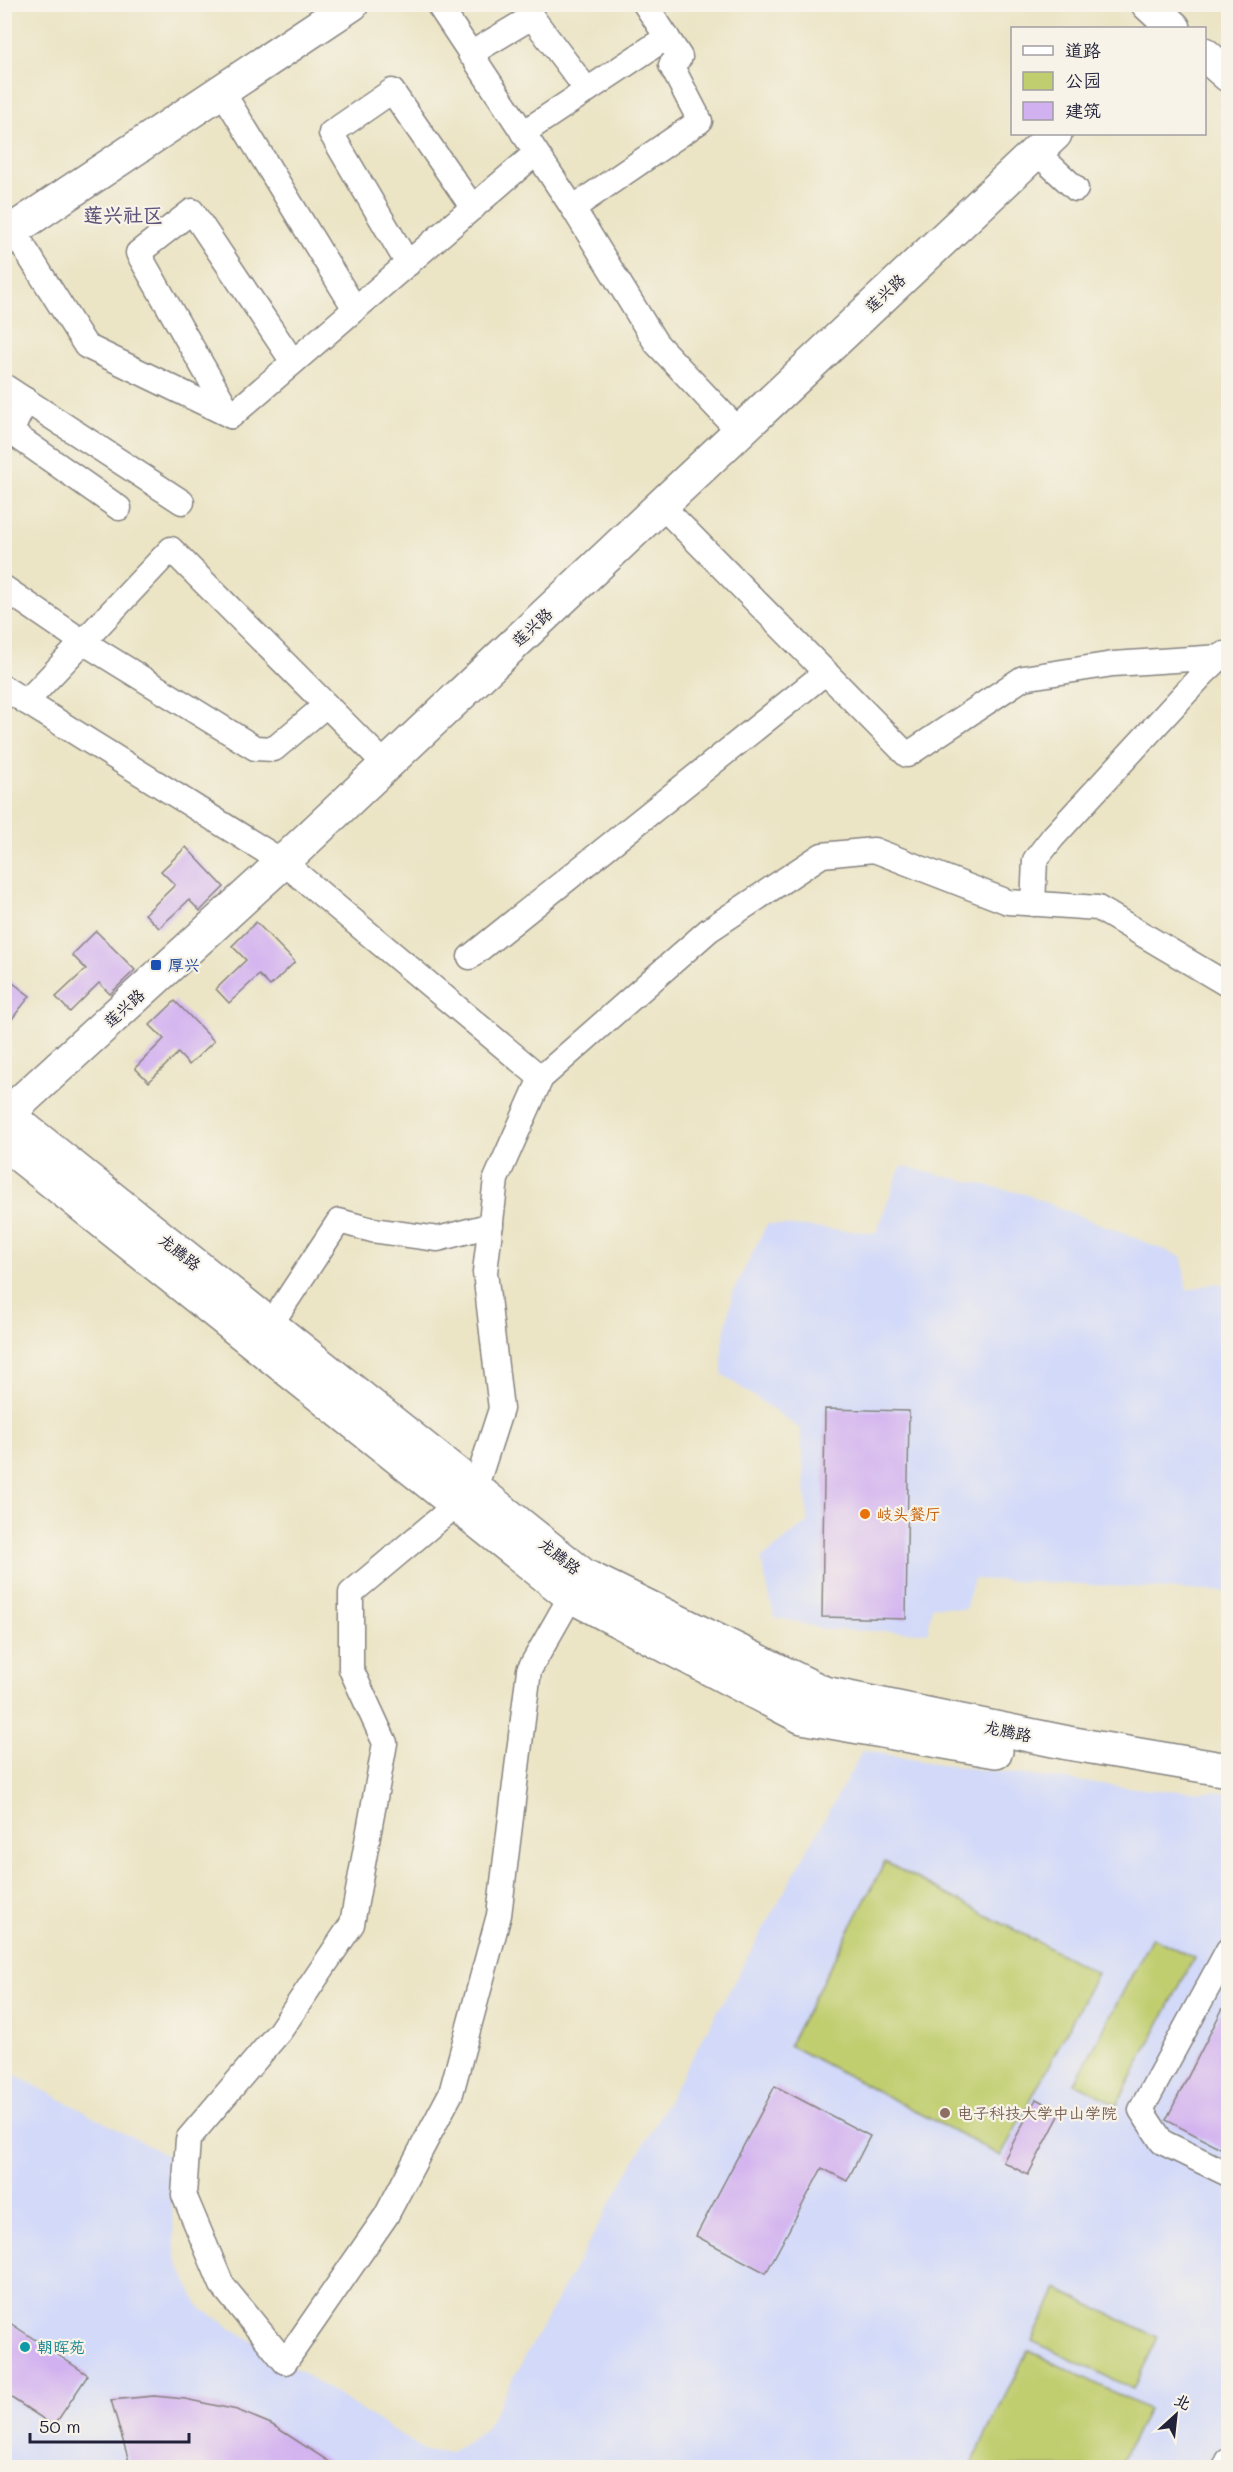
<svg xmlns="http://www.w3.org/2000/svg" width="1233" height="2472" viewBox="0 0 1233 2472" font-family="Mali,'LXGW WenKai TC',sans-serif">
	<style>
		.built { fill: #d2d9f9 }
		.green { fill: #c1ce70; stroke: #727856; stroke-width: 1.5 }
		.building { fill: #d2b1f0 }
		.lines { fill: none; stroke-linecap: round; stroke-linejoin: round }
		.street-casing { stroke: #868380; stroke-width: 27 }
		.secondary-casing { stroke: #868380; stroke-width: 36 }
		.street { stroke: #fff; stroke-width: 24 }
		.secondary { stroke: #fff; stroke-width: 33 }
		.transit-dot { fill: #1a4fb4; stroke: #f7f3e8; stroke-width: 2 }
		.food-dot { fill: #e8710a; stroke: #f7f3e8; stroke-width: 2 }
		.education-dot { fill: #8d6e63; stroke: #f7f3e8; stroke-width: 2 }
		.culture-dot { fill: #0f9aa8; stroke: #f7f3e8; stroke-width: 2 }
		.labels { text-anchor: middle; stroke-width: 4.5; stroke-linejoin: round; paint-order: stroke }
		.street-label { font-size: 16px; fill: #22223b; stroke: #f7f3e8 }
		.transit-label { font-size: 16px; fill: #164399; stroke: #f7f3e8; text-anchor: start }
		.food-label { font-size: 16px; fill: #c56008; stroke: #f7f3e8; text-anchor: start }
		.education-label { font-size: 16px; fill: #785e54; stroke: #f7f3e8; text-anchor: start }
		.culture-label { font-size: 16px; fill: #0d838f; stroke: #f7f3e8; text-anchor: start }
		.quarter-label { font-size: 20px; font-weight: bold; fill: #60547a; stroke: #f7f3e8 }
	</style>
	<rect width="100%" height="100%" fill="#f7f3e8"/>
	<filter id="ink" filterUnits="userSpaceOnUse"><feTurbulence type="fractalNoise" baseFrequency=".0167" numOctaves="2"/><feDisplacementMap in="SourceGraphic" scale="12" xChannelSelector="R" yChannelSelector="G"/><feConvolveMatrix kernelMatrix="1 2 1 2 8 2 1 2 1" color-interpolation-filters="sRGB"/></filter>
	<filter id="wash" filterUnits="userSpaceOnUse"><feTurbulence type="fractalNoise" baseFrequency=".008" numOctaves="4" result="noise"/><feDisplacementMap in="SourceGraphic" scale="24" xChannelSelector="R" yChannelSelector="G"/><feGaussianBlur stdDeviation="1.35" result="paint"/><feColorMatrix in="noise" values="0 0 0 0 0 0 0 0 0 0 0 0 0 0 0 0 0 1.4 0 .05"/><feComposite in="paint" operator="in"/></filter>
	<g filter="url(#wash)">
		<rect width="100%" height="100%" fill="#ebe4c5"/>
		<!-- built -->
		<g class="built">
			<polygon points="901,1166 1025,1194 1182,1257 1187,1290 1216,1283 1228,1286 1228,1592 974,1579 965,1610 932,1605 928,1632 828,1630 774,1617 761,1559 808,1522 800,1429 722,1374 722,1345 733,1292 767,1224 876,1233"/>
			<polygon points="863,1750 942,1765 1152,1790 1228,1792 1228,2467 5,2467 4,2069 168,2156 176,2259 199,2307 426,2451 451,2452 485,2429"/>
		</g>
		<!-- green -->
		<g class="green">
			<polygon points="885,1862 1097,1973 1001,2156 789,2045"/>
			<polygon points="1152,1937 1194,1958 1117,2105 1075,2083"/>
			<polygon points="1057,2289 1158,2337 1133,2389 1032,2341"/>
			<polygon points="1028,2350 1148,2409 1119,2467 970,2467"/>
		</g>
		<g id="blocks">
			<!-- building -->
			<g class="building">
				<polygon points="186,847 224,887 200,911 189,900 159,928 145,914 175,885 161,871"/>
				<polygon points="256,922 295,962 270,986 259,975 229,1003 216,989 246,960 232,946"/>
				<polygon points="96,931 135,970 110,994 99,983 70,1012 56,997 86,969 72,955"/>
				<polygon points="4,976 30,996 4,1029"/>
				<polygon points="175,1001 214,1041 189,1065 178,1053 149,1082 135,1068 164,1039 150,1025"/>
				<polygon points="825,1409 909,1411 906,1619 822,1617"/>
				<polygon points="1228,1998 1228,2152 1166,2120"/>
				<polygon points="775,2086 870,2136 847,2181 822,2168 766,2273 696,2236"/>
				<polygon points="1036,2099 1061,2112 1028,2175 1003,2162"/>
				<polygon points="4,2319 88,2375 54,2426 4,2393"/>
				<polygon points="154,2396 185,2399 237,2410 271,2424 339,2468 131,2468 111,2400"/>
			</g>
		</g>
	</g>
	<g filter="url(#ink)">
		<use href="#blocks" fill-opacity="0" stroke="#868380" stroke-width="1.5"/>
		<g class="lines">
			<!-- street casing -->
			<g class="street-casing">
				<g id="street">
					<polyline points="438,4 573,208 656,343 739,431"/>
					<polyline points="470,54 532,17 587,90"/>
					<polyline points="222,91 355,309"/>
					<polyline points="523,133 667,37"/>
					<polyline points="1035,151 1076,189"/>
					<polyline points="573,208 700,121 671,65 680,57 645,4"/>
					<polyline points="13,230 86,346 231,416 536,153"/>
					<polyline points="408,264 331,133 392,91 473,208"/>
					<polyline points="4,386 182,502"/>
					<polyline points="26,400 11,432 119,508"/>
					<polyline points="231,416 138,253 192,211 293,362"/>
					<polyline points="661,505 907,755 1023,678 1113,664 1221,657"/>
					<polyline points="4,588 83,642 255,748 274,749 326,705"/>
					<polyline points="4,688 283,862 541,1078"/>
					<polyline points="26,702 171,549 386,765"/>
					<polyline points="1033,904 1035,860 1053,837 1203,674 1224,654"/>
					<polyline points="470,957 826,672"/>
					<polyline points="271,1324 339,1221 372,1230 438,1239 491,1225"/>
					<polyline points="579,1582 529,1670 499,1915 451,2093 386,2216 285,2362 222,2285 184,2195 188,2139 280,2031 352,1924 385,1743 351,1669 351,1593 475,1489 501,1409 485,1272 496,1179 541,1078 709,930 822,855 874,850 1008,902 1098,908 1228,985"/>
					<polyline points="1228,1950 1141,2110 1162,2142 1228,2174"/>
					<polyline points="1225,2468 1228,2461"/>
				</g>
			</g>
			<!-- secondary casing -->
			<g class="secondary-casing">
				<g id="secondary">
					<polyline points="1148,4 1174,28"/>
					<polyline points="1204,54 1228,75"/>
					<polyline points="4,236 352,4"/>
					<polyline points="4,1112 583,1575 824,1693 1068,1743 1228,1770"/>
					<polyline points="4,1117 283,862 1055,134"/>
					<polyline points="4,1143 571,1596 802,1717 996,1751"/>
				</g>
			</g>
			<!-- street -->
			<use href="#street" class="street"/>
			<!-- secondary -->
			<use href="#secondary" class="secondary"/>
		</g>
	</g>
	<!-- markers -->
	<rect class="transit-dot" x="150" y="959" width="12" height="12" rx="3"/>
	<circle class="food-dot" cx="865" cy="1514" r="6"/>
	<circle class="education-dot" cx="945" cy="2113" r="6"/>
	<circle class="culture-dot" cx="25" cy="2347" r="6"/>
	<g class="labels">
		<!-- street labels -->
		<g class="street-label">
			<text transform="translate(885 293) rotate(-43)" y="6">莲兴路</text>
			<text transform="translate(532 627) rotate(-43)" y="6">莲兴路</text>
			<text transform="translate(124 1008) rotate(-42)" y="6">莲兴路</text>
			<text transform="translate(180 1252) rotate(38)" y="6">龙腾路</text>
			<text transform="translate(560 1556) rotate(38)" y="6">龙腾路</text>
			<text transform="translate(1008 1731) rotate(12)" y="6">龙腾路</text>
		</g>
		<!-- transit labels -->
		<g class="transit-label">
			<text x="168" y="971">厚兴</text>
		</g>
		<!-- food labels -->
		<g class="food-label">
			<text x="877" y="1520">岐头餐厅</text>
		</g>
		<!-- education labels -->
		<g class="education-label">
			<text x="957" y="2119">电子科技大学中山学院</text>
		</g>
		<!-- culture labels -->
		<g class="culture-label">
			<text x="37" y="2353">朝晖苑</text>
		</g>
		<!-- quarter labels -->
		<g class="quarter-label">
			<text x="123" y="222">莲兴社区</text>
		</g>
	</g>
	<!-- margin -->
	<rect width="1233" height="2472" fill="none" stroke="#f7f3e8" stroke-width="24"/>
	<!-- legend -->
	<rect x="1011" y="27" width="195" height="108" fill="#f7f3e8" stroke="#a29fa3" stroke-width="1.5"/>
	<rect x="1023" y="46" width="30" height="9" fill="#ffffff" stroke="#a29fa3" stroke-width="1.5"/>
	<text x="1065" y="57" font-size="18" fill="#22223b">道路</text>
	<rect x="1023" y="72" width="30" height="18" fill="#c1ce70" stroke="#a29fa3" stroke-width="1.5"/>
	<text x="1065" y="87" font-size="18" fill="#22223b">公园</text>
	<rect x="1023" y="102" width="30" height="18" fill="#d2b1f0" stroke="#a29fa3" stroke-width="1.5"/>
	<text x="1065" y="117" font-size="18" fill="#22223b">建筑</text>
	<!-- north arrow -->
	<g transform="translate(1176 2415) rotate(27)" stroke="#f7f3e8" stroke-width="4.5" paint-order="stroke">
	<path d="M0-4.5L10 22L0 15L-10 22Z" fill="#22223b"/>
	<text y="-9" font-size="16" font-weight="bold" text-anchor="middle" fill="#22223b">北</text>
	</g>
	<!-- scale -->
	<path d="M30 2433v9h159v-9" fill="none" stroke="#22223b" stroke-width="3"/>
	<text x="39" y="2433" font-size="18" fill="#22223b" stroke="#f7f3e8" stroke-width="4.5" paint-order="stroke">50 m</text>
</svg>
